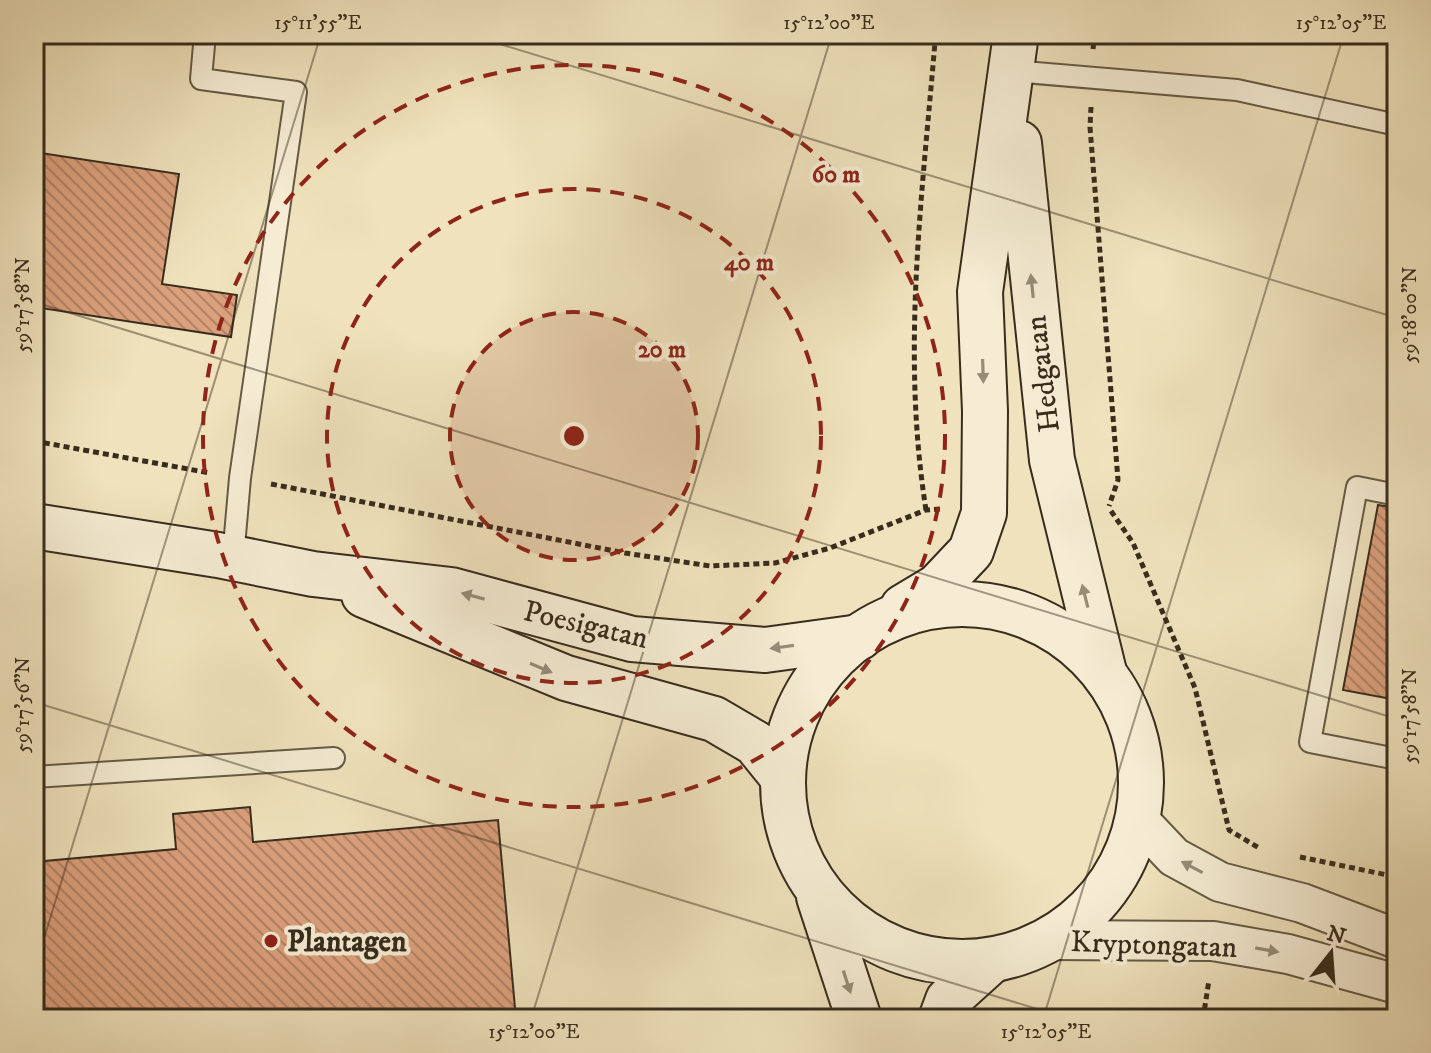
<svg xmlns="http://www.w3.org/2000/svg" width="1431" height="1053" viewBox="0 0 1431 1053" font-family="'IM FELL DW Pica',serif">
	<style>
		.building { fill: url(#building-back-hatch); stroke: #382c1d; stroke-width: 2 }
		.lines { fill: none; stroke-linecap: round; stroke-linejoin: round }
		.lane-casing { stroke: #665a45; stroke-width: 24 }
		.street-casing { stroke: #665a45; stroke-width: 42 }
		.secondary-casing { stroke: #382c1d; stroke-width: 48 }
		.path { stroke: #382c1d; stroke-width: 5; stroke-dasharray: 6 4; stroke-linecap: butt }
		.lane { stroke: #f5ecd3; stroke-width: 20 }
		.street { stroke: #f5ecd3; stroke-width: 38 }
		.secondary { stroke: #f5ecd3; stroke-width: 44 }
		.oneway { fill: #968c78 }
		.ticks { fill: none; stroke: #382c1d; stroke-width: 2; stroke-opacity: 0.45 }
		.ring { fill: none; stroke: #8f2418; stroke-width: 4; stroke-dasharray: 14 10 }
		.poi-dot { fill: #8f2418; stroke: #f5ecd3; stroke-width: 3 }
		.labels { text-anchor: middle; stroke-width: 8; stroke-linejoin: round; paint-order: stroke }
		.street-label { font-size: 30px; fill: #382c1d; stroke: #f5ecd3 }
		.poi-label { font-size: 30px; font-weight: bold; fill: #382c1d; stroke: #f5ecd3; text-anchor: start }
		.centre { fill: #8f2418; stroke: #f5ecd3; stroke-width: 4 }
		.ring-label { font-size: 24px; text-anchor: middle; font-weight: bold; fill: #8f2418; stroke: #f5ecd3; stroke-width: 8; stroke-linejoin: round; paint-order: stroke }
		.neatline { fill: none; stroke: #382c1d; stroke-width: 3 }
		.ticks-label { font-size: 20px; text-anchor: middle; fill: #382c1d }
	</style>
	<defs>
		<pattern id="building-back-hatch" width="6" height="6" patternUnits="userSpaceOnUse" patternTransform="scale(2)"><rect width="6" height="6" fill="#dba07c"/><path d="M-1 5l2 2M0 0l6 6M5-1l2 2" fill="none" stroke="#b38365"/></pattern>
	</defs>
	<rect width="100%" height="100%" fill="#efe2bc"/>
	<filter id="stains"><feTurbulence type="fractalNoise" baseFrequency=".0025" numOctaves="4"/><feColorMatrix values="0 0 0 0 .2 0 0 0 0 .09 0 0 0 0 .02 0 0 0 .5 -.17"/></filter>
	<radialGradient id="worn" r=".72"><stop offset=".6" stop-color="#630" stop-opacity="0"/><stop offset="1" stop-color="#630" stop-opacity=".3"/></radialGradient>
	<!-- building -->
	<g class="building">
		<polygon points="34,152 179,174 162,284 237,295 231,337 34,307"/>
		<polygon points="1378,505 1397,508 1397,700 1343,690"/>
		<polygon points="250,807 253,842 498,820 516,1019 34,1019 34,862 176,849 173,814"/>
	</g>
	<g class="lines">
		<!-- lane casing -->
		<g class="lane-casing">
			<g id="lane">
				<polyline points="205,34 201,79 296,92 240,478 233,558"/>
				<polyline points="1012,71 1237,90 1397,125"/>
				<polyline points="1397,495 1357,487 1310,742 1397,759"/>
				<polyline points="34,777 334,758"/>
			</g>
		</g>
		<!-- street casing -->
		<g class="street-casing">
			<g id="street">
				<polyline points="1139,820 1174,857 1220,882 1302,903 1397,939"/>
				<polyline points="1050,940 1213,941 1288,954 1397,984"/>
			</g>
		</g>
		<!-- secondary casing -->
		<g class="secondary-casing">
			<g id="secondary">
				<polyline points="1019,143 1052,460 1104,672"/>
				<polyline points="34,526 218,555 313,574 451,590 632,639 765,650 860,637"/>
				<polyline points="364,595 566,678 714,719 755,743 780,774"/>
				<circle cx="962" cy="783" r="179"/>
				<polyline points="903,607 938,586 971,551 984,513 985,411 980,292 1016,34"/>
				<polyline points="819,897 859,1019"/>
				<polyline points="941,1019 948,1000 990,962"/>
			</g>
		</g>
		<!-- path -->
		<g class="path">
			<polyline points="1093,49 1095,34"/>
			<polyline points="1091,107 1090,127 1118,480 1109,506"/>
			<polyline points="34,441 210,473"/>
			<polyline points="271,484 625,553 710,566 775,563 830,548 926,510 940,509"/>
			<path d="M 926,510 C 901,353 922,198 935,42 L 933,34"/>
			<polyline points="1111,511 1133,543 1195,688 1229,830 1259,848"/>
			<polyline points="1300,857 1397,877"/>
			<polyline points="1203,1019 1209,980"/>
			<polyline points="1211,1019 1234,1013 1258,1019"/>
		</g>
		<!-- lane -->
		<use href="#lane" class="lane"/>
		<!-- street -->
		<use href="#street" class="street"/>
		<!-- secondary -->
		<use href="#secondary" class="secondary"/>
	</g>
	<!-- one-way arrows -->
	<defs><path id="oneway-solid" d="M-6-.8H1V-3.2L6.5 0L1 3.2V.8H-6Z" transform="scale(2)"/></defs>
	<g class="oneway">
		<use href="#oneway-solid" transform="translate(1032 286) rotate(-96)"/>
		<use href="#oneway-solid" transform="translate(983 371) rotate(88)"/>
		<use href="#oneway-solid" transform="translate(473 596) rotate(-165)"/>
		<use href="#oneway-solid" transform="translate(1085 596) rotate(-104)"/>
		<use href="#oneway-solid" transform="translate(782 647) rotate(172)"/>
		<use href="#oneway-solid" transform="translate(541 668) rotate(23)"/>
		<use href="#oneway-solid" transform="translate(1192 867) rotate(-152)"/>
		<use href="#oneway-solid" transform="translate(1267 950) rotate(10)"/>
		<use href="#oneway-solid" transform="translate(847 982) rotate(72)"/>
	</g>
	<!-- ticks -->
	<path class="ticks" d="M 467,34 L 1397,318M 34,302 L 1397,719M 34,702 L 1070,1019M 34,971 L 321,34M 531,1019 L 832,34M 1043,1019 L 1344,34"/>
	<!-- distance rings -->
	<circle cx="574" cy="436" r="124" fill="#8f2418" fill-opacity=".12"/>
	<g class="ring">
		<circle cx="574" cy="436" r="124"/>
		<circle cx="574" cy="436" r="247"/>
		<circle cx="574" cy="436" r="371"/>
	</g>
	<!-- markers -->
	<circle class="poi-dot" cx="271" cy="941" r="8"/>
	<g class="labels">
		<!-- street labels -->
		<g class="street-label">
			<text transform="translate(1042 374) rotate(-97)" y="10">Hedgatan</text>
			<text transform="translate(586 624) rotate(13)" y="10">Poesigatan</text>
			<text transform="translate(1154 944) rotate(2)" y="10">Kryptongatan</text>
		</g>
		<!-- poi labels -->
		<g class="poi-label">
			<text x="287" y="951">Plantagen</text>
		</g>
	</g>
	<circle cx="574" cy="436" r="12" class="centre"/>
	<g class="ring-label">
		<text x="836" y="182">60 m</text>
		<text x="749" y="270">40 m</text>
		<text x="662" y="357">20 m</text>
	</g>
	<!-- margin -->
	<rect width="1431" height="1053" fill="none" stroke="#efe2bc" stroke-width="88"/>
	<!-- north arrow -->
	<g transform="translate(1331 953) rotate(17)" stroke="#f5ecd3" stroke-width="6" paint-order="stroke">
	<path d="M0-6L14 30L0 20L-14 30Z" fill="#382c1d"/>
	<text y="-12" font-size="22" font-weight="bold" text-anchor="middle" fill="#382c1d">N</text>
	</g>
	<rect x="44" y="44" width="1343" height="965" class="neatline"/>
	<g class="ticks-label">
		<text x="318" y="29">15°11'55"E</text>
		<text x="829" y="29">15°12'00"E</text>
		<text x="1341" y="29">15°12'05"E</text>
		<text transform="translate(22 305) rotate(-90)" y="7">59°17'58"N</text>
		<text transform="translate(1409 315) rotate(-90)" y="7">59°18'00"N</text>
		<text transform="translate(22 705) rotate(-90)" y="7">59°17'56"N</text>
		<text transform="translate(1409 716) rotate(-90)" y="7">59°17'58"N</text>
		<text x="534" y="1038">15°12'00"E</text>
		<text x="1046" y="1038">15°12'05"E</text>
	</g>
	<rect width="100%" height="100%" filter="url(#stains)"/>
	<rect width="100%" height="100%" fill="url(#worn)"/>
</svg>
